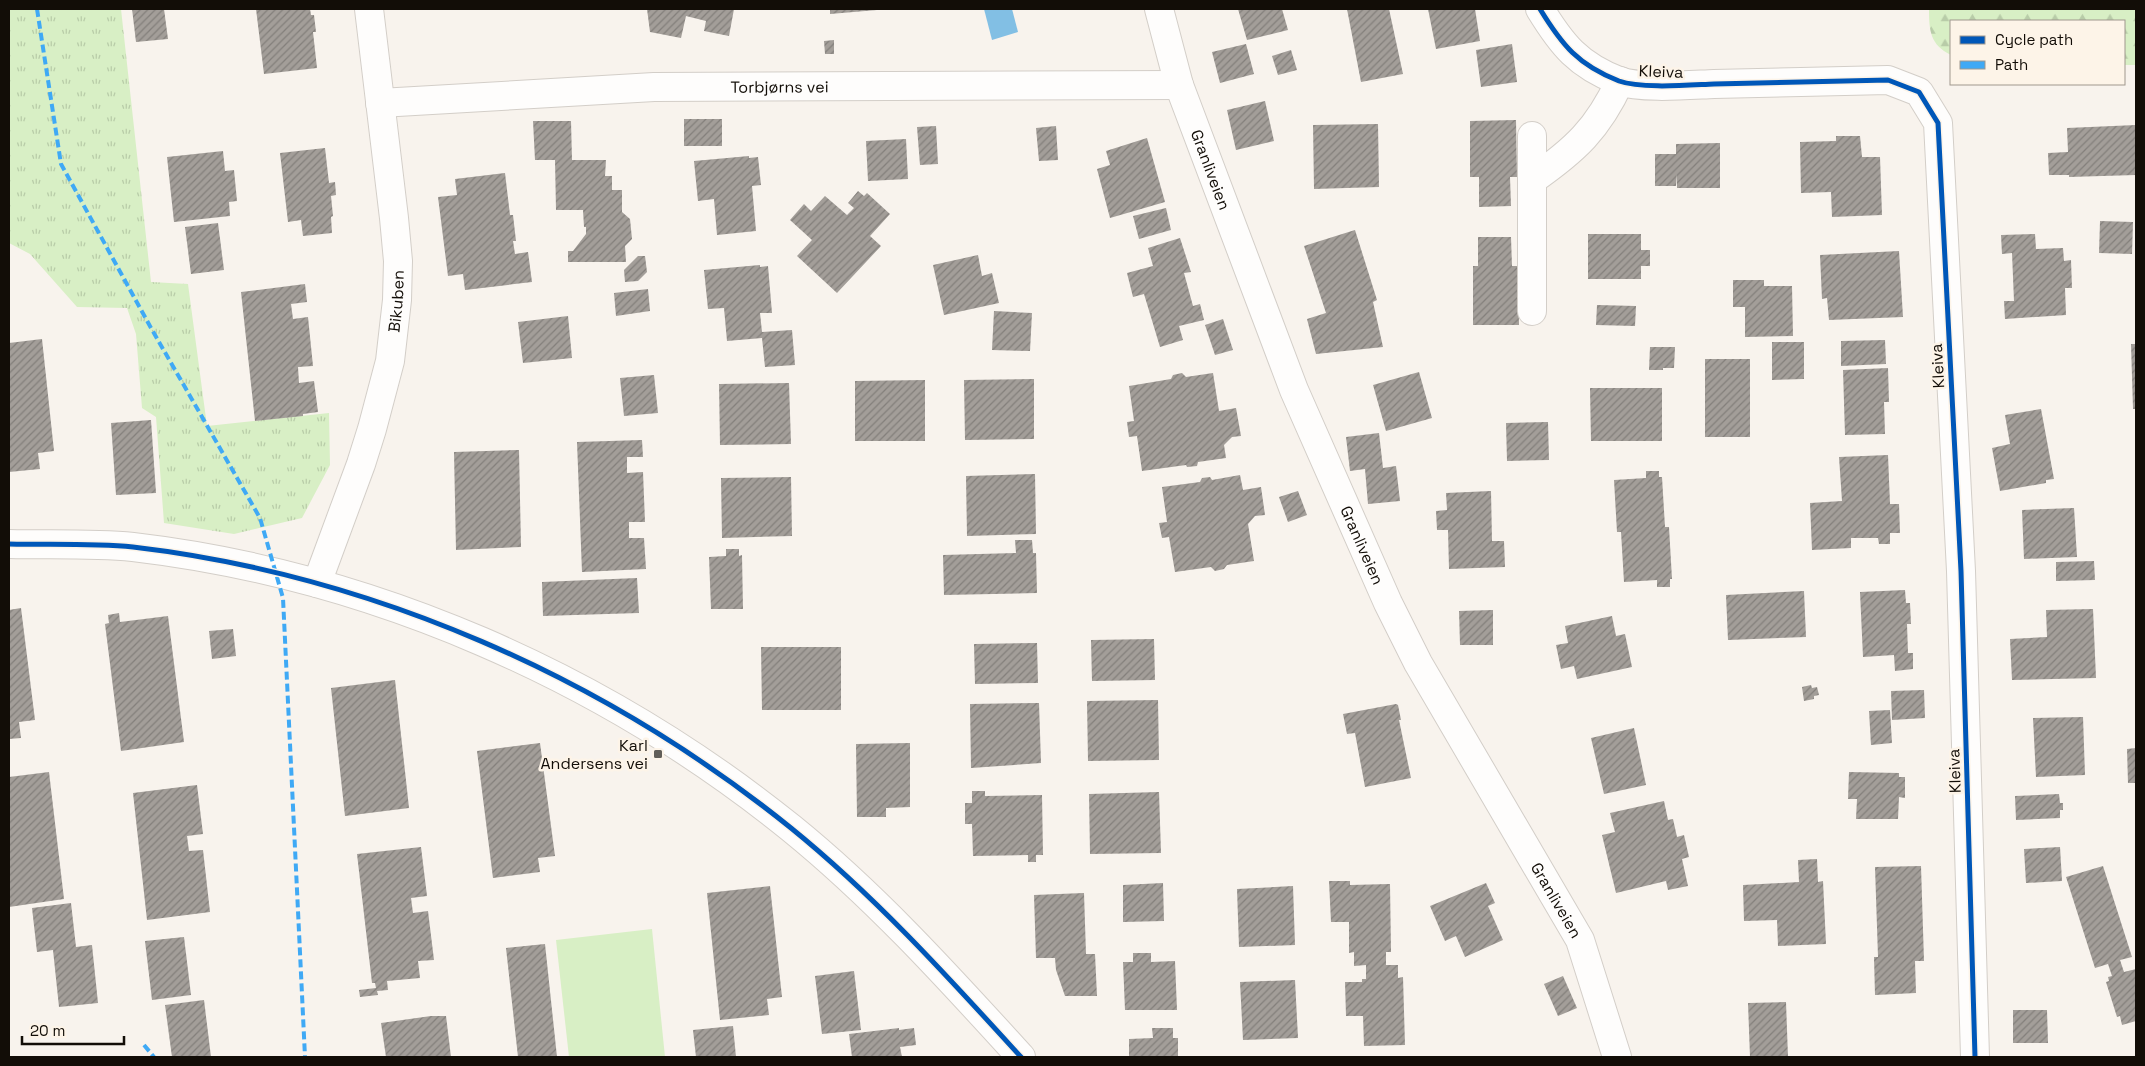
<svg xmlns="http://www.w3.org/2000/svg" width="2145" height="1066" viewBox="0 0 2145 1066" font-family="'Space Grotesk',sans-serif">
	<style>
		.forest { fill: url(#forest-firs) }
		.park { fill: url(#park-tufts) }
		.pitch { fill: #d8efc5 }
		.water { fill: #82bfe4 }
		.building { fill: url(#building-hatch) }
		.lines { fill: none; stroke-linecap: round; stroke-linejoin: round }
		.minor-casing { stroke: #d3cec8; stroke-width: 30 }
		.minor { stroke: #fefdfc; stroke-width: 28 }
		.quiet { stroke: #3fa9f5; stroke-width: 4; stroke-dasharray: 8 4; stroke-linecap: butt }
		.cycleway-casing { stroke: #fdf4e8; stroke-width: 8 }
		.cycleway { stroke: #0057b8; stroke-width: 5 }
		.poi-dot { fill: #625e58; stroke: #fdf4e8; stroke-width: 2 }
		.labels { text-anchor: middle; stroke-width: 5; stroke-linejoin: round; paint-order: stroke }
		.street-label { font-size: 16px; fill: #120d07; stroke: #fdf4e8 }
		.poi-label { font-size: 16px; fill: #120d07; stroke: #fdf4e8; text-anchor: end }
	</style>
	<defs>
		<pattern id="forest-firs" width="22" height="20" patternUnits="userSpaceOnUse" patternTransform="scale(1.25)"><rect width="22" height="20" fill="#d8efc5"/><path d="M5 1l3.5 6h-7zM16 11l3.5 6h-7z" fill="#b8cca8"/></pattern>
		<pattern id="park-tufts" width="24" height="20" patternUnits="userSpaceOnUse" patternTransform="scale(1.25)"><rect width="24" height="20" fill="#d8efc5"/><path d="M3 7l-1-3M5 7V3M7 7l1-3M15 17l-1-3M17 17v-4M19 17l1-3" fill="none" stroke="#b8cca8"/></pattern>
		<pattern id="building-hatch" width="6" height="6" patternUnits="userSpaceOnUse" patternTransform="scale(1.25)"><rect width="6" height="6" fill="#a39e99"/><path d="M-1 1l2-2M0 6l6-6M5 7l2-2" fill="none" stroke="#837f7b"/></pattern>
	</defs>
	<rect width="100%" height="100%" fill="#f8f3ed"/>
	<!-- forest -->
	<path class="forest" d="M 1929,9 L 2136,9 L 2136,65 L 2124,65 L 2124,21 L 1951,21 L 1951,55 C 1930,45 1929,30 1929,9 Z"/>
	<!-- park -->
	<polygon class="park" points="9,9 121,9 151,282 188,284 207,426 329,413 330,465 302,518 234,534 164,523 156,417 142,408 136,334 127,308 77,307 30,254 9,243"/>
	<!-- pitch -->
	<polygon class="pitch" points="652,929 665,1057 569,1057 556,940"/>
	<!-- water -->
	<polygon class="water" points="984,9 1012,9 1018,32 992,40"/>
	<!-- building -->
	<g class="building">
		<polygon points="132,9 164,9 168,39 136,42"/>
		<polygon points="256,9 310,9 311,15 314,15 316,32 313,32 317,68 264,74"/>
		<polygon points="647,9 734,9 729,36 704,31 706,21 686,16 681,38 650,32"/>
		<polygon points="830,9 877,9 877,10 830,14"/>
		<polygon points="1238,9 1282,9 1288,30 1247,40"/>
		<polygon points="1347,9 1389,9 1403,74 1361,82"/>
		<polygon points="1428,9 1475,9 1480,41 1436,49"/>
		<polygon points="834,40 834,54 825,54 824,41"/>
		<polygon points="1246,44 1254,74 1220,83 1212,52"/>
		<polygon points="1512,44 1517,82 1481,87 1476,50"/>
		<polygon points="1291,50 1297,70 1278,75 1272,56"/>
		<polygon points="1265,101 1274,141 1236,150 1227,110"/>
		<rect x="684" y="119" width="38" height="27"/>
		<polygon points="1516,120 1517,177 1510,177 1511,206 1479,207 1479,177 1470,177 1470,121"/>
		<polygon points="533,121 571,121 572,160 606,160 605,176 612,176 612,190 622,190 622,212 630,219 632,239 625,246 626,262 568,262 568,251 573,251 586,234 586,227 584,227 583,210 556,210 555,160 535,160"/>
		<polygon points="1378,124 1379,187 1314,189 1313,125"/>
		<polygon points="2136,125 2136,175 2069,177 2069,175 2049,175 2048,153 2068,152 2067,128"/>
		<polygon points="936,126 938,164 920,165 917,127"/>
		<polygon points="1056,126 1058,160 1039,161 1036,128"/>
		<polygon points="1836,136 1860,136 1862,157 1880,157 1882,215 1832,217 1831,192 1801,193 1800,142 1836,141"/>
		<polygon points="1147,138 1165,202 1110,218 1097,169 1110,165 1106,151"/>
		<polygon points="906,139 908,179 868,181 866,141"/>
		<polygon points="1720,143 1720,188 1677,188 1677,174 1676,186 1655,186 1655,154 1676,154 1676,144"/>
		<polygon points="325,148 329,183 335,182 336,195 331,196 333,216 331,217 332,233 303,236 301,220 288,222 280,153"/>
		<polygon points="223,151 225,171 234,170 237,201 229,202 230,216 174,222 167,157"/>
		<polygon points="749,156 749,158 758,157 761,185 752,186 756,231 717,235 714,199 698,201 694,161"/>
		<polygon points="505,173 510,215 513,215 516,241 513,241 515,254 528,252 532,282 465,290 463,274 448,276 438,197 457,195 455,179"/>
		<polygon points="858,191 864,196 867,193 890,214 870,236 881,246 837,293 797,256 812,240 790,220 804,204 811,211 825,196 847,215 854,208 848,203"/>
		<polygon points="1166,208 1171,230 1139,239 1133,216"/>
		<polygon points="2100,221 2133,222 2132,254 2099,253"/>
		<polygon points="218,223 224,270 191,274 185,227"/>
		<polygon points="1355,230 1377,300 1373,302 1383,347 1316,354 1307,319 1326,313 1304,246"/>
		<polygon points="1588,234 1641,234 1641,250 1650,250 1650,266 1641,266 1641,279 1588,279"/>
		<polygon points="2035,234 2036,249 2063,248 2064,261 2071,260 2072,288 2065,288 2066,315 2005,319 2004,301 2014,301 2012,253 2002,254 2001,235"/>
		<polygon points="1478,237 1511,237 1512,266 1518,266 1519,325 1473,325 1473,266 1478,266"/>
		<polygon points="1180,238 1191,272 1184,273 1193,306 1200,304 1204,320 1179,326 1183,340 1160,347 1144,294 1133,297 1127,273 1153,266 1148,248"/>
		<polygon points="1899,251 1903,317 1829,320 1827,298 1822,299 1820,255"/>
		<polygon points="978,255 982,276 992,273 999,303 944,315 933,265"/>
		<polygon points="638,256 645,256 647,272 638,281 625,282 624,270"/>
		<polygon points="760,265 760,267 768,266 772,313 760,313 762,332 792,330 795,365 765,367 762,338 727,341 724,308 708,309 704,270"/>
		<polygon points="1733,280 1764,280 1764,286 1792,286 1793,336 1745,337 1745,307 1733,307"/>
		<polygon points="305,284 307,302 291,304 293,319 308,317 313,366 298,367 299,383 314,381 318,412 303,414 303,416 255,421 241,292"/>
		<polygon points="648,289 650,311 616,316 614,293"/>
		<polygon points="1597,305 1636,306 1635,326 1596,325"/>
		<polygon points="994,311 1032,313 1030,351 992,350"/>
		<polygon points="568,316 572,358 523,363 518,322"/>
		<polygon points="1223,319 1233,350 1215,355 1205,325"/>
		<polygon points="42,339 54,451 38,453 40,469 9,472 9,343"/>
		<polygon points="1885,340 1886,364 1841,366 1841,341"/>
		<polygon points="1772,342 1804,342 1804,379 1772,380"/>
		<polygon points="2131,344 2136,344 2136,409 2133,409"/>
		<polygon points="1650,347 1675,347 1674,368 1663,368 1663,370 1649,370"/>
		<rect x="1705" y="359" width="45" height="78"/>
		<polygon points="1888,368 1889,402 1884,402 1885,434 1845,435 1843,370"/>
		<polygon points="1419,372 1432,418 1386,431 1373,385"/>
		<polygon points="1182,373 1186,377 1213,373 1219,411 1236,408 1241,436 1232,437 1224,445 1226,458 1198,462 1197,466 1187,467 1186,465 1142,471 1137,436 1129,437 1127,422 1134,421 1129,386 1171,379 1173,375"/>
		<polygon points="654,375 658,413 624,416 620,378"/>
		<polygon points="1034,379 1034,439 965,440 964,380"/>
		<polygon points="925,380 925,441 855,441 855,381"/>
		<polygon points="789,383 791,444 720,445 719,384"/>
		<polygon points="1590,388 1662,388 1662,441 1591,441"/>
		<polygon points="2041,409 2054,479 2046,480 2046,483 2000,491 1992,448 2010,444 2005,415"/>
		<polygon points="151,420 156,493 116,495 111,423"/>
		<polygon points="1548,422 1549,460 1507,461 1506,423"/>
		<polygon points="1379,433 1383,468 1396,466 1400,501 1368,504 1365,469 1350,471 1346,437"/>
		<polygon points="642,440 643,457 627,457 627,473 643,472 645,522 629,522 629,538 644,538 646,569 582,572 577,442"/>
		<polygon points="519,450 521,547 456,550 454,452"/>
		<polygon points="1888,455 1890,504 1899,504 1900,533 1890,533 1890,544 1879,544 1878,538 1851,538 1851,548 1812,550 1810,503 1842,501 1839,457"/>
		<polygon points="1646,471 1659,471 1659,477 1662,477 1665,527 1669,527 1672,579 1670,579 1670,587 1657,587 1657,580 1624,582 1621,532 1617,532 1614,480 1646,478"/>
		<polygon points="1035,474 1036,534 967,536 966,476"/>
		<polygon points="1240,475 1243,490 1261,487 1265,515 1255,516 1248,524 1254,561 1227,565 1224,569 1215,571 1211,567 1175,572 1169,537 1162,538 1159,523 1167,522 1162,487 1200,482 1202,478 1210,477 1212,480"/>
		<polygon points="791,477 792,536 722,538 721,478"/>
		<polygon points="1298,491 1307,515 1288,522 1279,497"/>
		<polygon points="1491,491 1492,541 1504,541 1505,567 1449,569 1448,530 1437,530 1436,511 1447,510 1446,493"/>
		<polygon points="2074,508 2077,557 2024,559 2022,510"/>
		<polygon points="1015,540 1032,540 1033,553 1036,553 1037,593 944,595 943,555 1016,553"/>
		<polygon points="726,549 739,549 739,556 742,555 743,609 711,609 709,557 726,556"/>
		<polygon points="2094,561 2095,580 2056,581 2056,562"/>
		<polygon points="637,578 639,613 543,616 542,582"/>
		<polygon points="1905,590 1906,603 1910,603 1911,624 1907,624 1908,653 1913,653 1913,669 1895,671 1894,655 1863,657 1860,592"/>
		<polygon points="1804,591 1806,637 1728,640 1726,595"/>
		<polygon points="21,608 35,720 19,722 21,738 9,739 9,610"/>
		<polygon points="2093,609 2096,678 2012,680 2010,639 2047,637 2046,610"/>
		<polygon points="1493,610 1493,645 1460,645 1459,611"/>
		<polygon points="119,613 120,622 168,616 184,742 121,751 105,624 109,623 108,615"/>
		<polygon points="1612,616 1616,636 1625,634 1632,667 1577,679 1574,666 1561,669 1556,645 1568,643 1565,626"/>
		<polygon points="233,629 236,656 212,659 209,631"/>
		<polygon points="1154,639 1155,680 1092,681 1091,640"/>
		<polygon points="1037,643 1038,683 975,684 974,644"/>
		<polygon points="761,647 841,647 841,710 762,710"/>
		<polygon points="395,680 409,808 345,816 331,688"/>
		<polygon points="1811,685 1812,688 1817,687 1819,695 1814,696 1814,699 1804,701 1802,687"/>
		<polygon points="1924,690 1925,718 1892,720 1891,691"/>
		<polygon points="1158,700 1159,760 1088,761 1087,701"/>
		<polygon points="1039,703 1041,763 971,768 970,704"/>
		<polygon points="1396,704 1398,705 1401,720 1399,720 1411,778 1365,787 1355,733 1347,734 1343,714"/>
		<polygon points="1890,710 1892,743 1871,745 1869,711"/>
		<polygon points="2083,717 2085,775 2036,777 2033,718"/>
		<polygon points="1634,728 1646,785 1604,794 1591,738"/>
		<polygon points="540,743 555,856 538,858 540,872 493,878 477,751"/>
		<polygon points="910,743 910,807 886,808 886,817 857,817 856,744"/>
		<polygon points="2136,748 2136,783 2128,783 2127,749"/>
		<polygon points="49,772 64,899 9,907 9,777"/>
		<polygon points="1849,772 1899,773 1899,777 1905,777 1905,798 1899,797 1898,819 1856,819 1857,799 1848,799"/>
		<polygon points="197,785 203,834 187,836 189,851 203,850 210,912 147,920 133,793"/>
		<polygon points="972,791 985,791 985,796 1042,795 1043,855 1036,855 1036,862 1028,862 1028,855 973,856 972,824 965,824 965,803 972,803"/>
		<polygon points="1159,792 1161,853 1090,854 1089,794"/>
		<polygon points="2059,794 2060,803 2063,803 2063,810 2060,810 2060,818 2016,820 2015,796"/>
		<polygon points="1664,801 1668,820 1673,819 1677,837 1684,835 1689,857 1682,859 1688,886 1668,890 1666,881 1616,893 1602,835 1615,832 1610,813"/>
		<polygon points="421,847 427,896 411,898 413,913 428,911 434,960 418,961 420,978 387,981 388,990 377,991 378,995 360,997 359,990 376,988 375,983 372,983 357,854"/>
		<polygon points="2060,847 2062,881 2026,883 2024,849"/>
		<polygon points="1817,859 1818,882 1823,881 1826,944 1778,946 1777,920 1744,921 1743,885 1799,882 1798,860"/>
		<polygon points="1921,866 1924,961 1915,961 1916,993 1875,995 1874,957 1878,957 1875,867"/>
		<polygon points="2103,866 2132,957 2120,960 2124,972 2136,969 2136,1021 2122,1025 2120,1016 2117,1017 2106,982 2109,981 2108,977 2112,976 2108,964 2095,968 2066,877"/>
		<polygon points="1329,881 1350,881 1350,885 1390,884 1391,952 1386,952 1386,965 1398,965 1398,978 1403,977 1405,1045 1364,1046 1363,1016 1346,1016 1345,982 1362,982 1362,979 1366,979 1366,965 1354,966 1354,952 1349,953 1349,922 1331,922"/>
		<polygon points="1163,883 1164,921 1123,922 1123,885"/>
		<polygon points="1486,883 1495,903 1488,906 1503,940 1465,957 1456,936 1445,941 1430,906"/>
		<polygon points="770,886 782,997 767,999 769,1015 720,1020 707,893"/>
		<polygon points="1293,886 1295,945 1239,947 1237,889"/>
		<polygon points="1084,893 1086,954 1095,954 1097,996 1065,996 1056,970 1055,958 1036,958 1034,895"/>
		<polygon points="71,903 76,947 92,945 98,1003 59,1007 53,950 37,952 32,908"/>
		<polygon points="184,937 191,995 152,1000 145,941"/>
		<polygon points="545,944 557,1057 518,1057 506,948"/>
		<polygon points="1133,953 1151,953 1151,962 1175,961 1177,1010 1125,1010 1123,962 1133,962"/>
		<polygon points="854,971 861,1030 822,1034 815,976"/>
		<polygon points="1563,976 1577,1008 1558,1016 1544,984"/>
		<polygon points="1295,980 1298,1038 1243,1040 1240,982"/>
		<polygon points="204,1000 211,1057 172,1057 165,1005"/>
		<polygon points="1786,1002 1788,1057 1750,1057 1748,1003"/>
		<polygon points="2013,1010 2047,1010 2048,1043 2013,1043"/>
		<polygon points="431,1016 446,1016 451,1057 386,1057 381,1023"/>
		<polygon points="733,1026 736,1057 696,1057 693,1030"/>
		<polygon points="899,1028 899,1030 914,1028 916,1045 900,1047 902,1057 852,1057 849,1034"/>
		<polygon points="1152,1028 1173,1028 1173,1038 1178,1038 1178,1057 1129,1057 1129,1039 1153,1038"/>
	</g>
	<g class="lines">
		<!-- minor casing -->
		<g class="minor-casing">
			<g id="minor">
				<path id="s1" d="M 1159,9 L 1179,85 L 1294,390 L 1388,603 L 1418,663 L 1580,940 L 1617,1057"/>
				<path d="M 1540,9 C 1562,45 1578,65 1619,81 C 1642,89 1689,85 1714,84 C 1772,83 1830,81 1888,80 L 1919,92 L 1938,123 L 1961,571 L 1975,1057"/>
				<path id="s2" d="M 380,103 L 654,87 L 1179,85"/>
				<polyline points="1532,136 1532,311"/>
				<path d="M 1532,180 C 1575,150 1598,129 1620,81"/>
				<path d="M 9,544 C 50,545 92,543 133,547 C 372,575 604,677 791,828 C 875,896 949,978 1021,1057"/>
				<path id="s3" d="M 317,583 L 361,464 L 372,429 L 390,361 L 397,300 L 398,261 L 394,218 L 369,9"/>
			</g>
		</g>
		<!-- minor -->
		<use href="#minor" class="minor"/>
		<!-- quiet -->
		<g class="quiet">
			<polyline points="37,9 61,164 151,328 260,518 283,598 305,1057"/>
			<polyline points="144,1045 154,1057"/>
		</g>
		<!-- cycleway casing -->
		<g class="cycleway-casing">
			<g id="cycleway">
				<path d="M 1540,9 C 1562,45 1578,65 1619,81 C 1642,89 1689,85 1714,84 C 1772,83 1830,81 1888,80 L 1919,92 L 1938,123 L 1961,571 L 1975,1057"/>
				<path d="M 9,544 C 50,545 92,543 133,547 C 372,575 604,677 791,828 C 875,896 949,978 1021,1057"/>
			</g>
		</g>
		<!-- cycleway -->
		<use href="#cycleway" class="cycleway"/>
	</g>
	<!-- markers -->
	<rect class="poi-dot" x="653" y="749" width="10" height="10" rx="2.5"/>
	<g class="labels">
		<!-- street labels -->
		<g class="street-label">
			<text transform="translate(1661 71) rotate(2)" y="6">Kleiva</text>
			<text dy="6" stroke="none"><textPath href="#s2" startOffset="400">Torbjørns vei</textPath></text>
			<text dy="6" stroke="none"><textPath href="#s1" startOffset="169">Granliveien</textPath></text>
			<text dy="6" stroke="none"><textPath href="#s3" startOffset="294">Bikuben</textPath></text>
			<text transform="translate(1937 366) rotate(-93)" y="6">Kleiva</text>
			<text dy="6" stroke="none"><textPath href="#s1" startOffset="574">Granliveien</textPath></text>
			<text transform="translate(1954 771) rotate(-92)" y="6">Kleiva</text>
			<text dy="6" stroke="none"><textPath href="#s1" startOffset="979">Granliveien</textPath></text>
		</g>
		<!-- poi labels -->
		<g class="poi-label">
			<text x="648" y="751">Karl<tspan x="648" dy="18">Andersens vei</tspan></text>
		</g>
	</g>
	<!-- border -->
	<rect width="2145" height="1066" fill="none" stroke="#120d07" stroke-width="20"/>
	<!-- legend -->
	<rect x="1950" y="20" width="175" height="65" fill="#fdf4e8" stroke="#9f988e"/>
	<rect x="1960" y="36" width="25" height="8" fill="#0057b8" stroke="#9f988e"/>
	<text x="1995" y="45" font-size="15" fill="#120d07">Cycle path</text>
	<rect x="1960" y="61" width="25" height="8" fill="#3fa9f5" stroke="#9f988e"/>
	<text x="1995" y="70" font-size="15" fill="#120d07">Path</text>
	<!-- scale -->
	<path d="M22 1036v8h102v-8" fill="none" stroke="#120d07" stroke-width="2.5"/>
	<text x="30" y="1036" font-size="15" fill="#120d07" stroke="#fdf4e8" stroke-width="4" paint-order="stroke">20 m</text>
</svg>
